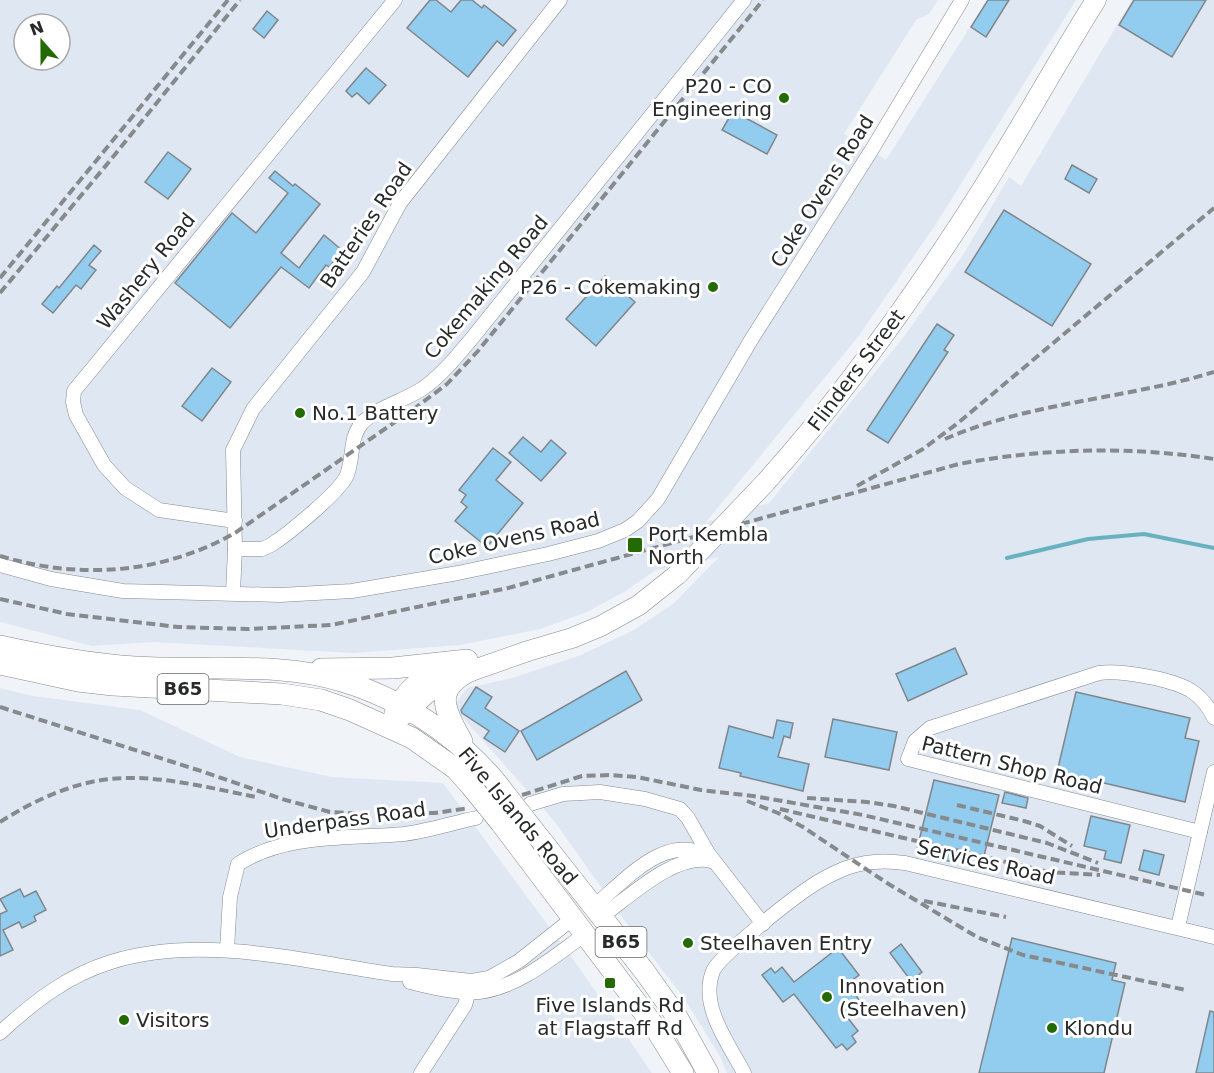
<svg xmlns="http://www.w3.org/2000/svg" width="1214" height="1073" viewBox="0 0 1214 1073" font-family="'DejaVu Sans',sans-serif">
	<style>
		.built { fill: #dfe7f2; fill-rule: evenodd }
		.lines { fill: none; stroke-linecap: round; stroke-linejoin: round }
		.stream { stroke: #68b2c0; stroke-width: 4 }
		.building { fill: #92ccee; stroke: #81868a; stroke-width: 1.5 }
		.street-casing { stroke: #86898d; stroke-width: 15 }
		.secondary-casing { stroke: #86898d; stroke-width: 21 }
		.primary-casing { stroke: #86898d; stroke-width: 22 }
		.street { stroke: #fff; stroke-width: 14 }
		.secondary { stroke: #fff; stroke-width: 20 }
		.primary { stroke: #fff; stroke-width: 21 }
		.rail { stroke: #878a8d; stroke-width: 4; stroke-dasharray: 9 4.5; stroke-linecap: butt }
		.secondary-bridge-casing { stroke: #86898d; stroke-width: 21; stroke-linecap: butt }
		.primary-bridge-casing { stroke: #86898d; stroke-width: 22; stroke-linecap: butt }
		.secondary-bridge { stroke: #fff; stroke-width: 20 }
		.primary-bridge { stroke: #fff; stroke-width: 21 }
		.poi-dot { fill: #246a02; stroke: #fff; stroke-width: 2 }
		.labels { text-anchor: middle; stroke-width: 6; stroke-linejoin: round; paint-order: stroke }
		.shield { fill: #fff; stroke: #68696a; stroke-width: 1.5 }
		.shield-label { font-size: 18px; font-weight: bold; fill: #27292a }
		.poi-label { font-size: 20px; fill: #27292a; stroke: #fff; text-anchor: start }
		.street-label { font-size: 20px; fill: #27292a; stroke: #fff }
	</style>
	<rect width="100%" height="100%" fill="#f0f4f9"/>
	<!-- built -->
	<g class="built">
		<path d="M 0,0 L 938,0 L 929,14 L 916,20 L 844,134 L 886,160 L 987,0 L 1076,0 L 936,224 L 858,337 L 706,522 L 769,503 L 902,339 L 963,255 L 1009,177 L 1021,186 L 1132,0 L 1214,0 L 1214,1073 L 727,1073 L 721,1058 L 684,998 L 627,924 L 555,822 L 455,709 L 458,700 L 467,688 L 512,678 L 581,655 L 632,631 L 673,604 L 719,557 L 656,570 L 624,592 L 587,612 L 540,629 L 460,645 L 353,653 L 154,642 L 92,646 L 0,622 ZM 24,24 L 60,24 L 60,60 L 24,60 Z"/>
		<polygon points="0,688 33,696 140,710 240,757 332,777 443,783 578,966 652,1073 0,1073"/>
	</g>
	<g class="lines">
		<!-- stream -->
		<polyline class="stream" points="1007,558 1088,539 1144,534 1214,548"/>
	</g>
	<!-- building -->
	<g class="building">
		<polygon points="430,0 436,0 451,12 461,0 472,0 482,8 484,5 516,30 503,46 497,41 468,77 407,28"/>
		<polygon points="988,0 1009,0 986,37 971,27"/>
		<polygon points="1134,0 1206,0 1172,57 1119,25"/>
		<polygon points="267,11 278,20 264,38 253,29"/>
		<polygon points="366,68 386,85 369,104 357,93 352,97 346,91"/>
		<polygon points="733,111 777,135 767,154 722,130"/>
		<polygon points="168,152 191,169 168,199 145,182"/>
		<polygon points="1072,165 1097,179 1089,193 1065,179"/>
		<polygon points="275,171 293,186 295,184 320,204 281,253 299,268 324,235 343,251 329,267 326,265 309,288 281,267 230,328 175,283 232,213 256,233 288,193 269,178"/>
		<polygon points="1004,210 1091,264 1052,326 965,272"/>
		<polygon points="94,245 101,251 89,265 96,270 81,289 76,285 53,313 42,304 57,286 59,288"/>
		<polygon points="605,276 635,302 596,346 566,319"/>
		<polygon points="937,324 954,335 944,350 948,352 888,443 867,430"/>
		<polygon points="212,368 231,382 202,421 182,406"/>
		<polygon points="523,437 541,452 551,440 566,453 541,481 509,453"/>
		<polygon points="493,448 511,462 496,480 523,503 487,547 455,521 467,507 461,502 466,495 459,490"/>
		<polygon points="955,648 967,674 908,701 896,674"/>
		<polygon points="626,671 642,700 537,760 521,731"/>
		<polygon points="476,687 492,697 485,708 519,731 505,752 484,738 489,731 462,713 461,710"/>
		<polygon points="1076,692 1190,718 1185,738 1199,741 1185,802 1057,772"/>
		<polygon points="833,719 897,732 889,770 825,757"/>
		<polygon points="777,720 793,723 790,738 784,736 778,757 809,764 803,791 740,776 741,773 719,768 729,726 773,738"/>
		<polygon points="934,780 999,795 984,856 960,850 957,863 916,853"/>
		<polygon points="1005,792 1028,798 1026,808 1002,803"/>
		<polygon points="1091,816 1130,825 1121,863 1104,859 1106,851 1084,846"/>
		<polygon points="1144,850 1164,855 1159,875 1139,870"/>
		<polygon points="20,889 24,897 36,891 46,910 34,916 36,921 22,928 19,922 3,930 13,950 0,956 0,914 7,911 0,899"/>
		<polygon points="1012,938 1116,963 1112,980 1125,983 1104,1073 979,1073"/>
		<polygon points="901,944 922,972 911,981 890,953"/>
		<polygon points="838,948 859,975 847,984 860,1001 844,1013 858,1031 852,1036 856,1042 847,1050 842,1044 836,1048 794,994 783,1002 762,975 771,968 775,973 782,967 794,982"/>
		<polygon points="1210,1011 1214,1012 1214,1073 1196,1073"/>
	</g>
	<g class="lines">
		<!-- street casing -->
		<g class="street-casing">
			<g id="street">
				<polyline points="235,521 159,510 125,488 104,465 76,415 73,402 74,391 395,0"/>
				<path d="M 235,549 L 262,549 L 271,545 C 288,534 340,492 347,475 C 354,457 349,438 362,423 C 378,407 403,401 422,389 C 441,376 458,355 473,337 L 744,0"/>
				<polyline points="0,565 51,579 123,591 280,595 352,591 458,573 548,554 598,541 625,530 638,521 658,499 751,340 871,151 962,0"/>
				<polyline points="233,593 235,549 233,450 253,409 363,272 400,203 560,0"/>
				<polyline points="530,804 563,794 600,792 645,799 680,809 688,818 708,853 763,924"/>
				<polyline points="1200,832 1214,772"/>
				<path d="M 593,907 C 624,882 667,829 710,858"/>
				<path d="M 601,917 C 629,897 676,852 711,861"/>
				<path d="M 1178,927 L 1200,832 L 908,759 L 915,741 L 930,728 L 1099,673 C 1121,670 1171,679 1190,690 C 1201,697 1209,707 1214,718"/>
				<path d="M 227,950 L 230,897 L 238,864 C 287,833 349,839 404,834 C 428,831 452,823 476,818"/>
				<path d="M 410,982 C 431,987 457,994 479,992 C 519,987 552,958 584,935"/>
				<path d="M 0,1033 C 32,1003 68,975 111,962 C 199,934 303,961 392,974 L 417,975 L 471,981 L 489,978 L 519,961 L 572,919"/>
				<polyline points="421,1073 465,1005 471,983"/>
				<path d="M 744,1073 C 729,1044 699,1006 713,971 C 720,955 792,899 810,887 C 820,880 834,873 846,868 C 865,861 885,860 905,863 L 1214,937"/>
			</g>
		</g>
		<!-- secondary casing -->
		<g class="secondary-casing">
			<g id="secondary">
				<path d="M 764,484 C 846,393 918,291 983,188 C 1022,126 1057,62 1096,0"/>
				<path d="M 394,715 C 403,690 427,672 451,664"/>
				<polyline points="390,727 426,694 448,679 528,651 572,638 601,626 639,605 678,574"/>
			</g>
		</g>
		<!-- primary casing -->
		<g class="primary-casing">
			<g id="primary">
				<path d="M 0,646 C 45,656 89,664 135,667 C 184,670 233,666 281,670 C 364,676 442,719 495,781"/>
				<polyline points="0,664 78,681 113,685 282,694 321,700 350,710 412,738 456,769 471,786"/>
				<polyline points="321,669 393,668 467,660"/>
				<path d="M 462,741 C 442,707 433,687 476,668"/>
				<polyline points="523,817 645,972 677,1017 708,1073"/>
				<polyline points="501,823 654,1026 683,1073"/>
			</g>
		</g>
		<!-- street -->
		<use href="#street" class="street"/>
		<!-- secondary -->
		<use href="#secondary" class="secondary"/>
		<!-- primary -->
		<use href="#primary" class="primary"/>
		<!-- rail -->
		<g class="rail">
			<polyline points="0,278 228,0"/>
			<polyline points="0,293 108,163 240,0"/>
			<path d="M 945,439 C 1030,402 1126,399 1214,372"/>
			<polyline points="857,486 923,449 958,423 1214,208"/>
			<path d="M 0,556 C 80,580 162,574 235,533 L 415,408 L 447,384 L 478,351 L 763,0"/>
			<path d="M 0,599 L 67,614 L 178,627 L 248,629 L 331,625 L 508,588 L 959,464 C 1045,448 1128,446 1214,459"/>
			<polyline points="0,707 204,772 282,799 330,812 363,814 435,813 469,808"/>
			<polyline points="522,795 582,776 611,775 637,777 701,790 753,796 863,815 1206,895"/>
			<polyline points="807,798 867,802 894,806 1047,843 1098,863"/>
			<polyline points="747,801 778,813 803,827 887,883 977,937 1023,955 1186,990"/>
			<polyline points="957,805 1024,821 1040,826 1072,846"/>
			<polyline points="780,809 1049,872 1100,875"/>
			<path d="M 0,822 C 33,801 71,783 110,779 C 158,774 209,788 256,797"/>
			<polyline points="924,901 1006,917"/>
		</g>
		<!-- secondary-bridge casing -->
		<g class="secondary-bridge-casing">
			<polyline id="secondary-bridge" points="678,574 764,484"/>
		</g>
		<!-- primary-bridge casing -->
		<g class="primary-bridge-casing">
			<g id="primary-bridge">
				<polyline points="495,781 523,817"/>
				<polyline points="471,786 501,823"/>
			</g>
		</g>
		<!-- secondary-bridge -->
		<use href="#secondary-bridge" class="secondary-bridge"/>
		<!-- primary-bridge -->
		<use href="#primary-bridge" class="primary-bridge"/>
	</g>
	<!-- markers -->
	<g class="poi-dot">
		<circle cx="784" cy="98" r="6"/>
		<circle cx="713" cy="287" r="6"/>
		<circle cx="300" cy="413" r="6"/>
		<rect x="627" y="537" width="16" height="16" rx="3"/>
		<circle cx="688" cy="943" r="6"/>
		<rect x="604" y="977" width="12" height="12" rx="3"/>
		<circle cx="827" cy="997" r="6"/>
		<circle cx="124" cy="1020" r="6"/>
		<circle cx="1052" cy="1028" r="6"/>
	</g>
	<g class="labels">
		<!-- shield labels -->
		<g class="shield">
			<rect x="157.5" y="674" width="51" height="30" rx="4.5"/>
			<rect x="595.5" y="927" width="51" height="30" rx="4.5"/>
		</g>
		<g class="shield-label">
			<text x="183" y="695">B65</text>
			<text x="621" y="948">B65</text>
		</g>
		<!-- poi labels -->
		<g class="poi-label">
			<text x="772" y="93" text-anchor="end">P20 - CO<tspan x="772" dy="23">Engineering</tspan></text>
			<text x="701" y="294" text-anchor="end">P26 - Cokemaking</text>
			<text x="312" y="420">No.1 Battery</text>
			<text x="648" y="541">Port Kembla<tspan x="648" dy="23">North</tspan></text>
			<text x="700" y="950">Steelhaven Entry</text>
			<text x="839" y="993">Innovation<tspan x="839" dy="23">(Steelhaven)</tspan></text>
			<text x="610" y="1012" text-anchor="middle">Five Islands Rd<tspan x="610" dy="23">at Flagstaff Rd</tspan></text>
			<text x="136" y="1027">Visitors</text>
			<text x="1064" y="1035">Klondu</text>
		</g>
		<!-- street labels -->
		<g class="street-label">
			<text transform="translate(822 191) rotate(-58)" y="7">Coke Ovens Road</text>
			<text transform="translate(366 225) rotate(-56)" y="7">Batteries Road</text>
			<text transform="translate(146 271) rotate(-51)" y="7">Washery Road</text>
			<text transform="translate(486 287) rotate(-50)" y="7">Cokemaking Road</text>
			<text transform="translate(856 370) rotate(-53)" y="7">Flinders Street</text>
			<text transform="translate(514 538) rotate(-13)" y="7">Coke Ovens Road</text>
			<text transform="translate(1012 765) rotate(14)" y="7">Pattern Shop Road</text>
			<text transform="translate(518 816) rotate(50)" y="7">Five Islands Road</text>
			<text transform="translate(345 820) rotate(-8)" y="7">Underpass Road</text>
			<text transform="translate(986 862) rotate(13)" y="7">Services Road</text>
		</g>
	</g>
	<!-- north arrow -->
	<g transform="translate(42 42) rotate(339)"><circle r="28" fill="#ffffff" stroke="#a9a9aa" stroke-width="1.5"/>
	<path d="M0-4.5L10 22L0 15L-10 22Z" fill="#246a02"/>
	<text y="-9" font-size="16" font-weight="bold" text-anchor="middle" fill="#27292a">N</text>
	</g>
</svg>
